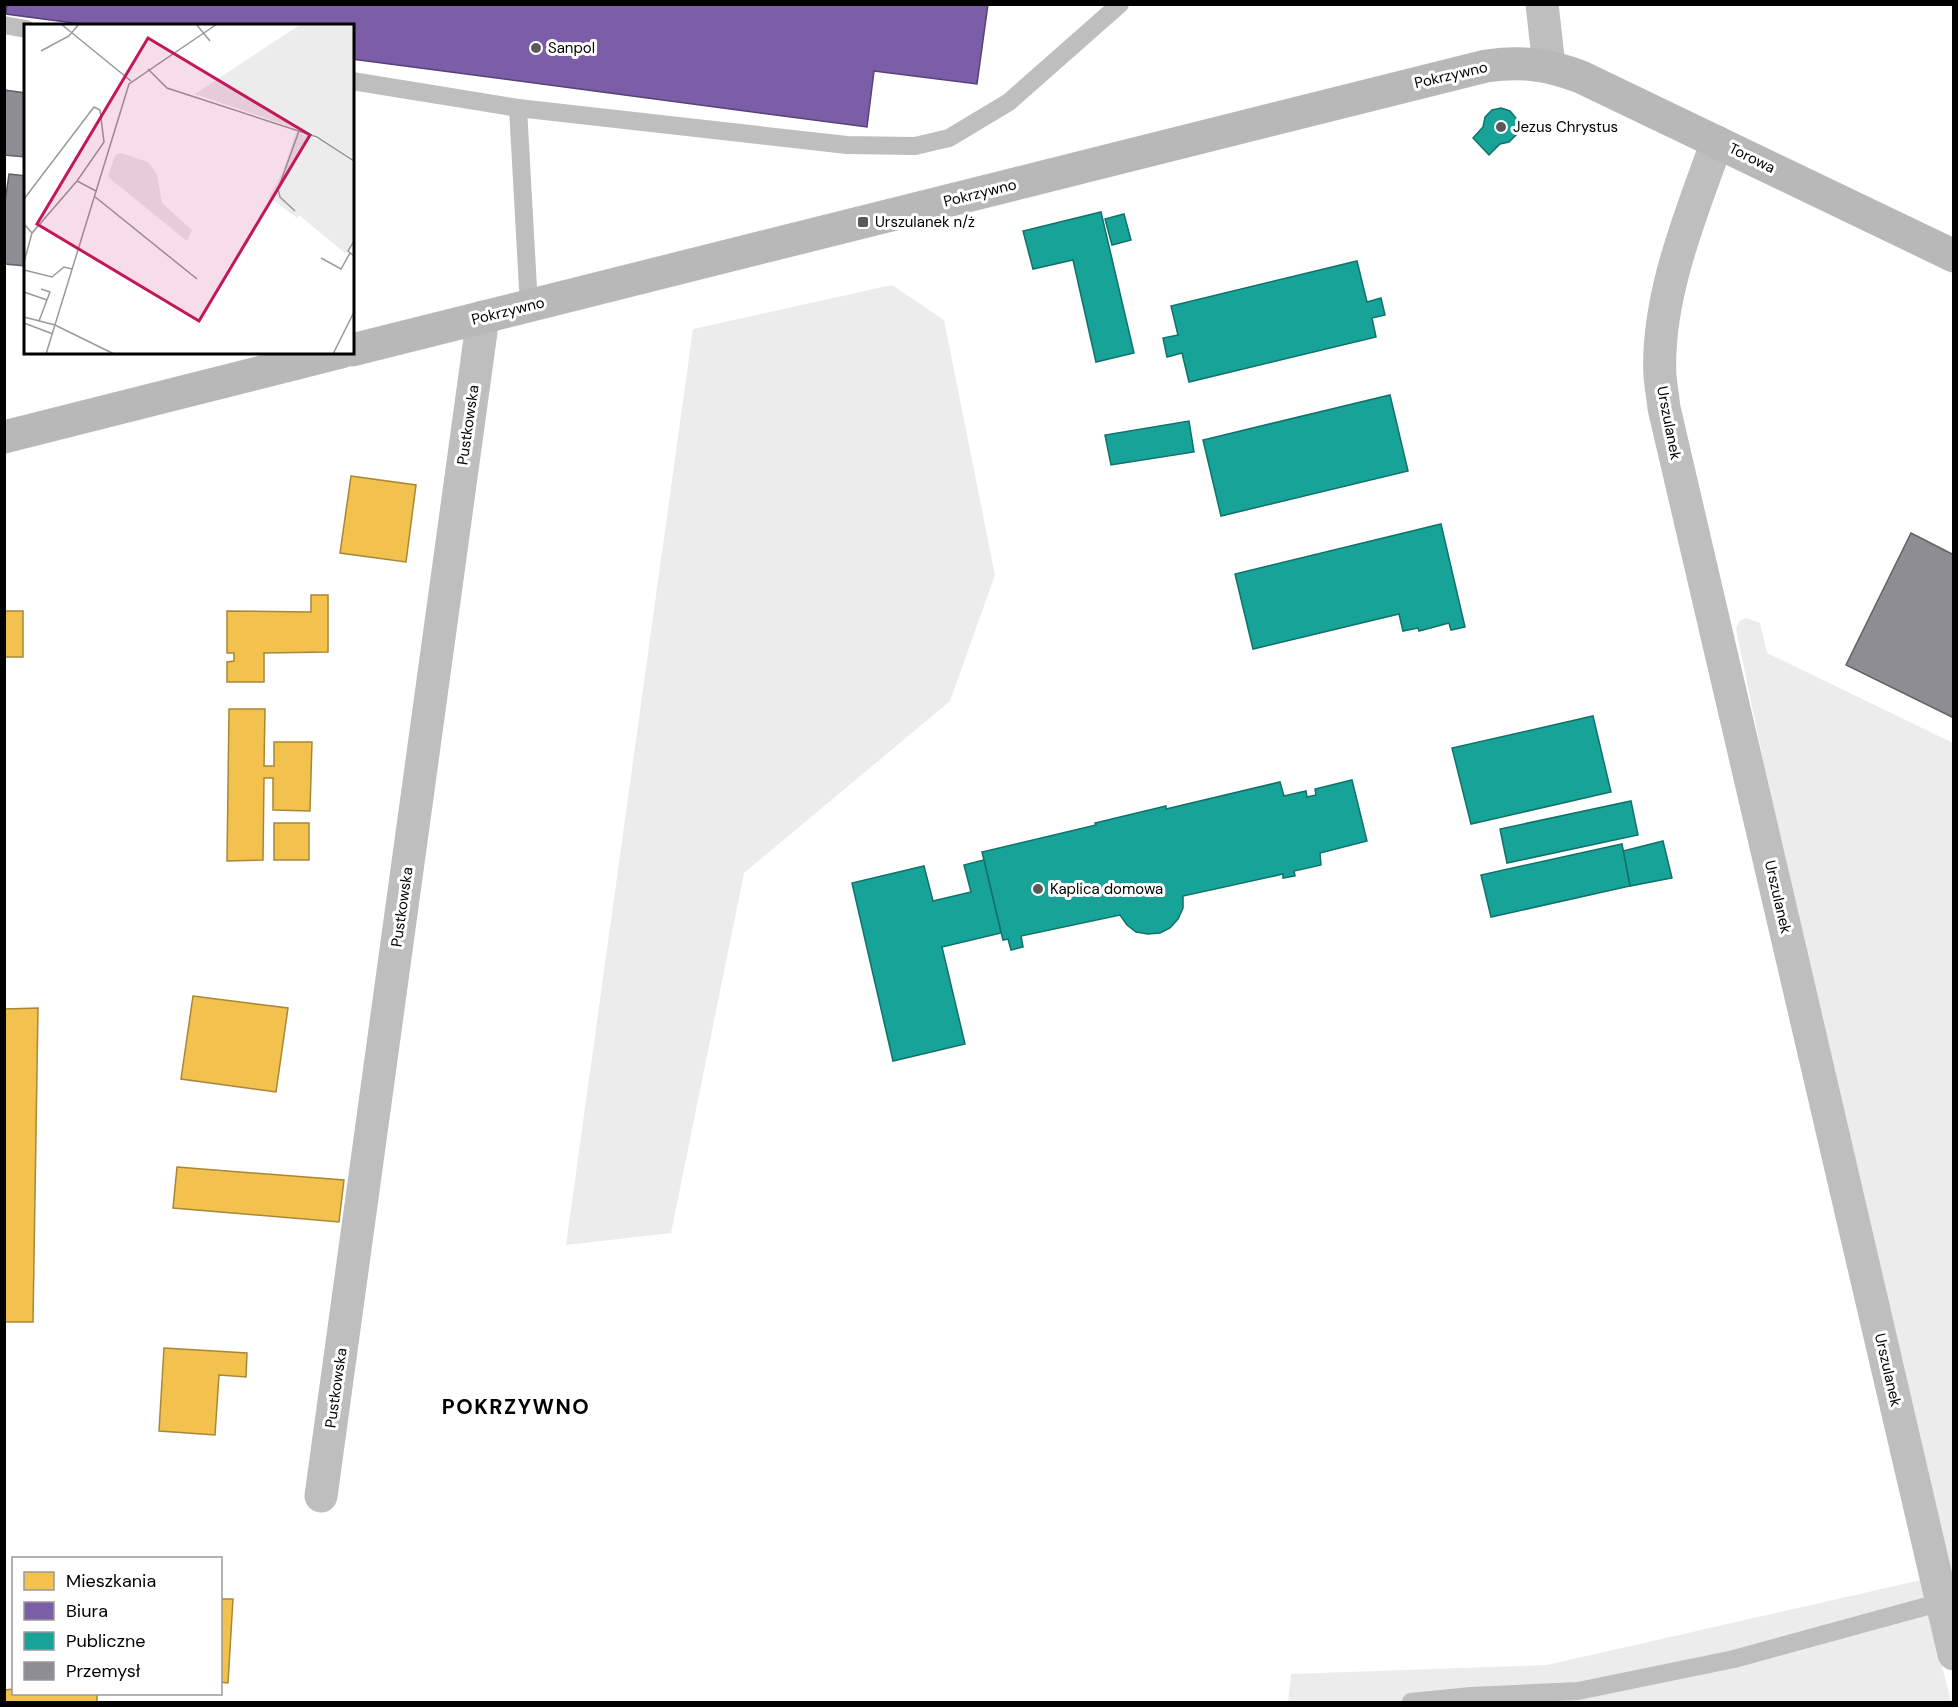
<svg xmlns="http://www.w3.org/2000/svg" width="1958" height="1707" viewBox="0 0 1958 1707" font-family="'DM Sans',sans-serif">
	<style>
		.green { fill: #ececec }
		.homes { fill: #f2c14e; stroke: #a98737; stroke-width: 1.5 }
		.offices { fill: #7b5ea7; stroke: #564275; stroke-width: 1.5 }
		.public { fill: #17a398; stroke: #10726a; stroke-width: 1.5 }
		.industry { fill: #8d8d92; stroke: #636366; stroke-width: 1.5 }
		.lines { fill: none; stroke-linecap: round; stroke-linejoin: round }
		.lane { stroke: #bebebe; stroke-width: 18 }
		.street { stroke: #bebebe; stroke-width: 33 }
		.secondary { stroke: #b8b8b8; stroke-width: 33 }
		.poi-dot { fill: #595959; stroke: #fff; stroke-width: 2 }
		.labels { text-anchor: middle; stroke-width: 6; stroke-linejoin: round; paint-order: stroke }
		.poi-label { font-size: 15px; fill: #000; stroke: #fff; text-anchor: start }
		.street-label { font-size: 15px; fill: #000; stroke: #fff }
		.district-label { font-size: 21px; font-weight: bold; letter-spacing: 1.5px; fill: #000; stroke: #fff }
		.inset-road { fill: none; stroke: #999; stroke-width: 1.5 }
		.view { fill: #c2185b; fill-opacity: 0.15; stroke: #c2185b; stroke-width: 3 }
		.inset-edge { fill: none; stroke: #000; stroke-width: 3 }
	</style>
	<rect width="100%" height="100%" fill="#fff"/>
	<!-- green -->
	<g class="green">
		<polygon points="892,285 944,320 995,575 950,701 744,873 671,1233 566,1245 693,329"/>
		<polygon points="1746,618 1760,623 1767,653 1953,743 1953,1585 1768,784 1736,629 1739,621"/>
		<polygon points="1921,1580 1951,1702 1288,1702 1291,1674 1547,1665"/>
	</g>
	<!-- homes -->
	<g class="homes">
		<polygon points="351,476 416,485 406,562 340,553"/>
		<polygon points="311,595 328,595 328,652 264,653 264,682 227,682 227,662 234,661 234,653 227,653 227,611 311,612"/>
		<rect x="4" y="611" width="19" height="46"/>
		<polygon points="229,709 265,709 264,766 274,766 274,742 312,742 310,811 273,810 273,778 264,778 263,860 227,861"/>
		<rect x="274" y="823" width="35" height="37"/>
		<polygon points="193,996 288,1008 276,1092 181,1079"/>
		<polygon points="38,1008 33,1322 4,1322 4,1009"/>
		<polygon points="177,1167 344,1180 339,1222 173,1208"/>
		<polygon points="164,1348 247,1353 246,1377 219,1375 215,1435 159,1431"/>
		<polygon points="220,1599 233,1599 228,1683 220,1682"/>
		<polygon points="14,1689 14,1694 97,1694 97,1702 4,1702 4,1690"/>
	</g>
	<!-- offices -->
	<polygon class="offices" points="7,4 988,4 977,84 874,71 867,127 352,59 352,26 96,26 6,14"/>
	<!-- public -->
	<g class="public">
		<polygon points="1501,108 1510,111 1516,118 1518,127 1516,135 1509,142 1500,144 1489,155 1473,138 1483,127 1485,117 1492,110"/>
		<polygon points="1101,212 1134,353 1096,362 1073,260 1033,269 1023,231"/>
		<polygon points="1124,214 1131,240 1112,245 1105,219"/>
		<polygon points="1357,261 1367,302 1381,298 1385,315 1372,318 1376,337 1189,382 1182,353 1167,357 1163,338 1178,335 1171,306"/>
		<polygon points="1390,395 1408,471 1221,516 1203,440"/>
		<polygon points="1189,421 1194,452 1111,465 1105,435"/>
		<polygon points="1441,524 1465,627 1451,630 1449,623 1419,631 1418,628 1403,631 1399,614 1253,649 1235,574"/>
		<polygon points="1593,716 1611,792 1471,824 1452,748"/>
		<polygon points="1352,780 1367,841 1320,853 1321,865 1294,871 1295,876 1283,878 1283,874 1183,896 1183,908 1178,919 1170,928 1160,933 1148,934 1136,932 1127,925 1120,915 1021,936 1023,947 1011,950 1008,939 1003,940 982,852 1096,825 1095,823 1166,806 1166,809 1280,782 1284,796 1306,791 1307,797 1316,795 1315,789"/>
		<polygon points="1631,801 1638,835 1507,863 1500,829"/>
		<polygon points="1663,841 1672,878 1630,886 1623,851"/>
		<polygon points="1622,844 1630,886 1491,917 1481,875"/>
		<polygon points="984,860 1001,933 942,947 965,1044 893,1061 852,883 924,866 933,901 971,892 964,865"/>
	</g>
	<!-- industry -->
	<g class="industry">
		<polygon points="4,90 26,93 26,157 4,155"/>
		<polygon points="9,174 26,176 26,266 4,264 4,209"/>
		<polygon points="1911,533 1954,555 1954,718 1846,665"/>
	</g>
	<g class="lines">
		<!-- lane -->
		<g class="lane">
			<polyline points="4,25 26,29"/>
			<polyline points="352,81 518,108"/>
			<polyline points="529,306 518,108 847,145 915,146 949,138 1009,102 1120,4"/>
			<polyline points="1411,1702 1471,1696 1578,1691 1734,1659 1942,1602"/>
		</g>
		<!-- street -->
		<g class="street">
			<polyline points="1542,4 1549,66"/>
			<path d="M 1717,142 C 1691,214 1656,298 1660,376 C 1661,387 1663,398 1664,408 L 1954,1654"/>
			<polyline points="321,1496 483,317"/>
		</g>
		<!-- secondary -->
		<g class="secondary">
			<path d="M 352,350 L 1486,66 C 1522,61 1547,64 1581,77 L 1954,256"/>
			<polyline points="4,437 341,352"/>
		</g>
	</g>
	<!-- markers -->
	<g class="poi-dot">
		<circle cx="536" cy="48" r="6"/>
		<circle cx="1501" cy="127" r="6"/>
		<rect x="857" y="216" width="12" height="12" rx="3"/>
		<circle cx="1038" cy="889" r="6"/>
	</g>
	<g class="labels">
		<!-- poi labels -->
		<g class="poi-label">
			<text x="548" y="53">Sanpol</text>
			<text x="1513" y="132">Jezus Chrystus</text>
			<text x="875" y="227">Urszulanek n/ż</text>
			<text x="1050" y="894">Kaplica domowa</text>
		</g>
		<!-- street labels -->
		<g class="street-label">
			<text transform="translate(1451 75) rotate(-13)" y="5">Pokrzywno</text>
			<text transform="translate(1752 158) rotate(26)" y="5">Torowa</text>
			<text transform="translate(980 193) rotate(-14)" y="5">Pokrzywno</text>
			<text transform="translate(508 311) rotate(-14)" y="5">Pokrzywno</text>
			<text transform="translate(1669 423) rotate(79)" y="5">Urszulanek</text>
			<text transform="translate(468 425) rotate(-82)" y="5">Pustkowska</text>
			<text transform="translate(1778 897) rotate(77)" y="5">Urszulanek</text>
			<text transform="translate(402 907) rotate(-82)" y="5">Pustkowska</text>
			<text transform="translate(1888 1370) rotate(77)" y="5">Urszulanek</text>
			<text transform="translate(336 1388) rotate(-82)" y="5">Pustkowska</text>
		</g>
		<!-- district labels -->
		<g class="district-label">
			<text x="516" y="1414">POKRZYWNO</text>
		</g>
	</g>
	<!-- overview -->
	<g transform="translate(24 24)">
		<rect width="330" height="330" fill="#fff"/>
		<path d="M 277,0 L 330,0 L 330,135 L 294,112 L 171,70 ZM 272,108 L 298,117 L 330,139 L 330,214 L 322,230 L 275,191 L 273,194 L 245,173 L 259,148 ZM 97,129 L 124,138 L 133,150 L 138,179 L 168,206 L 163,217 L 84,153 L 91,131 Z" fill="#ececec"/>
		<path class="inset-road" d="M 37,0 L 107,57M 172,0 L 186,17M 17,27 L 45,12 L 55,0M 124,45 L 143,64 L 293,113 L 330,137M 70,172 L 173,255M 0,175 L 70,83 L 76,86 L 80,118 L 53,157 L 72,167M 271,187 L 256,173 L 254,165 L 275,107M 0,200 L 8,209 L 53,157M 330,217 L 324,227 L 330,232M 297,234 L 317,245 L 326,229M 0,238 L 8,209M 0,246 L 28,253 L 40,243 L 48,245M 0,268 L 23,276M 0,293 L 31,301 L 90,330M 15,297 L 26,268 L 17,265M 0,299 L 29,310M 22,330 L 105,60 L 193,0M 309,330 L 330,288"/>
		<path class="view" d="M 124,14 L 286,111 L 175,297 L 13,200 Z"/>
		<rect width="330" height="330" class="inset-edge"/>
	</g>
	<!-- border -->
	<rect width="1958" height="1707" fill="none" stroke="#000000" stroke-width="12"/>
	<!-- legend -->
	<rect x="12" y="1557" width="210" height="138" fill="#ffffff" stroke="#999999" stroke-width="1.5"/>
	<rect x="24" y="1572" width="30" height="18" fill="#f2c14e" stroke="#999999" stroke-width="1.5"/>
	<text x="66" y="1587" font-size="18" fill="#000000">Mieszkania</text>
	<rect x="24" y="1602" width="30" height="18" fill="#7b5ea7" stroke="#999999" stroke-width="1.5"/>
	<text x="66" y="1617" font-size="18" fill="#000000">Biura</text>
	<rect x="24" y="1632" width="30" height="18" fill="#17a398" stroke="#999999" stroke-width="1.5"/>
	<text x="66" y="1647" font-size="18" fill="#000000">Publiczne</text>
	<rect x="24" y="1662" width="30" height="18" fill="#8d8d92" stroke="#999999" stroke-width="1.5"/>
	<text x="66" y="1677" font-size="18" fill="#000000">Przemysł</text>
</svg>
